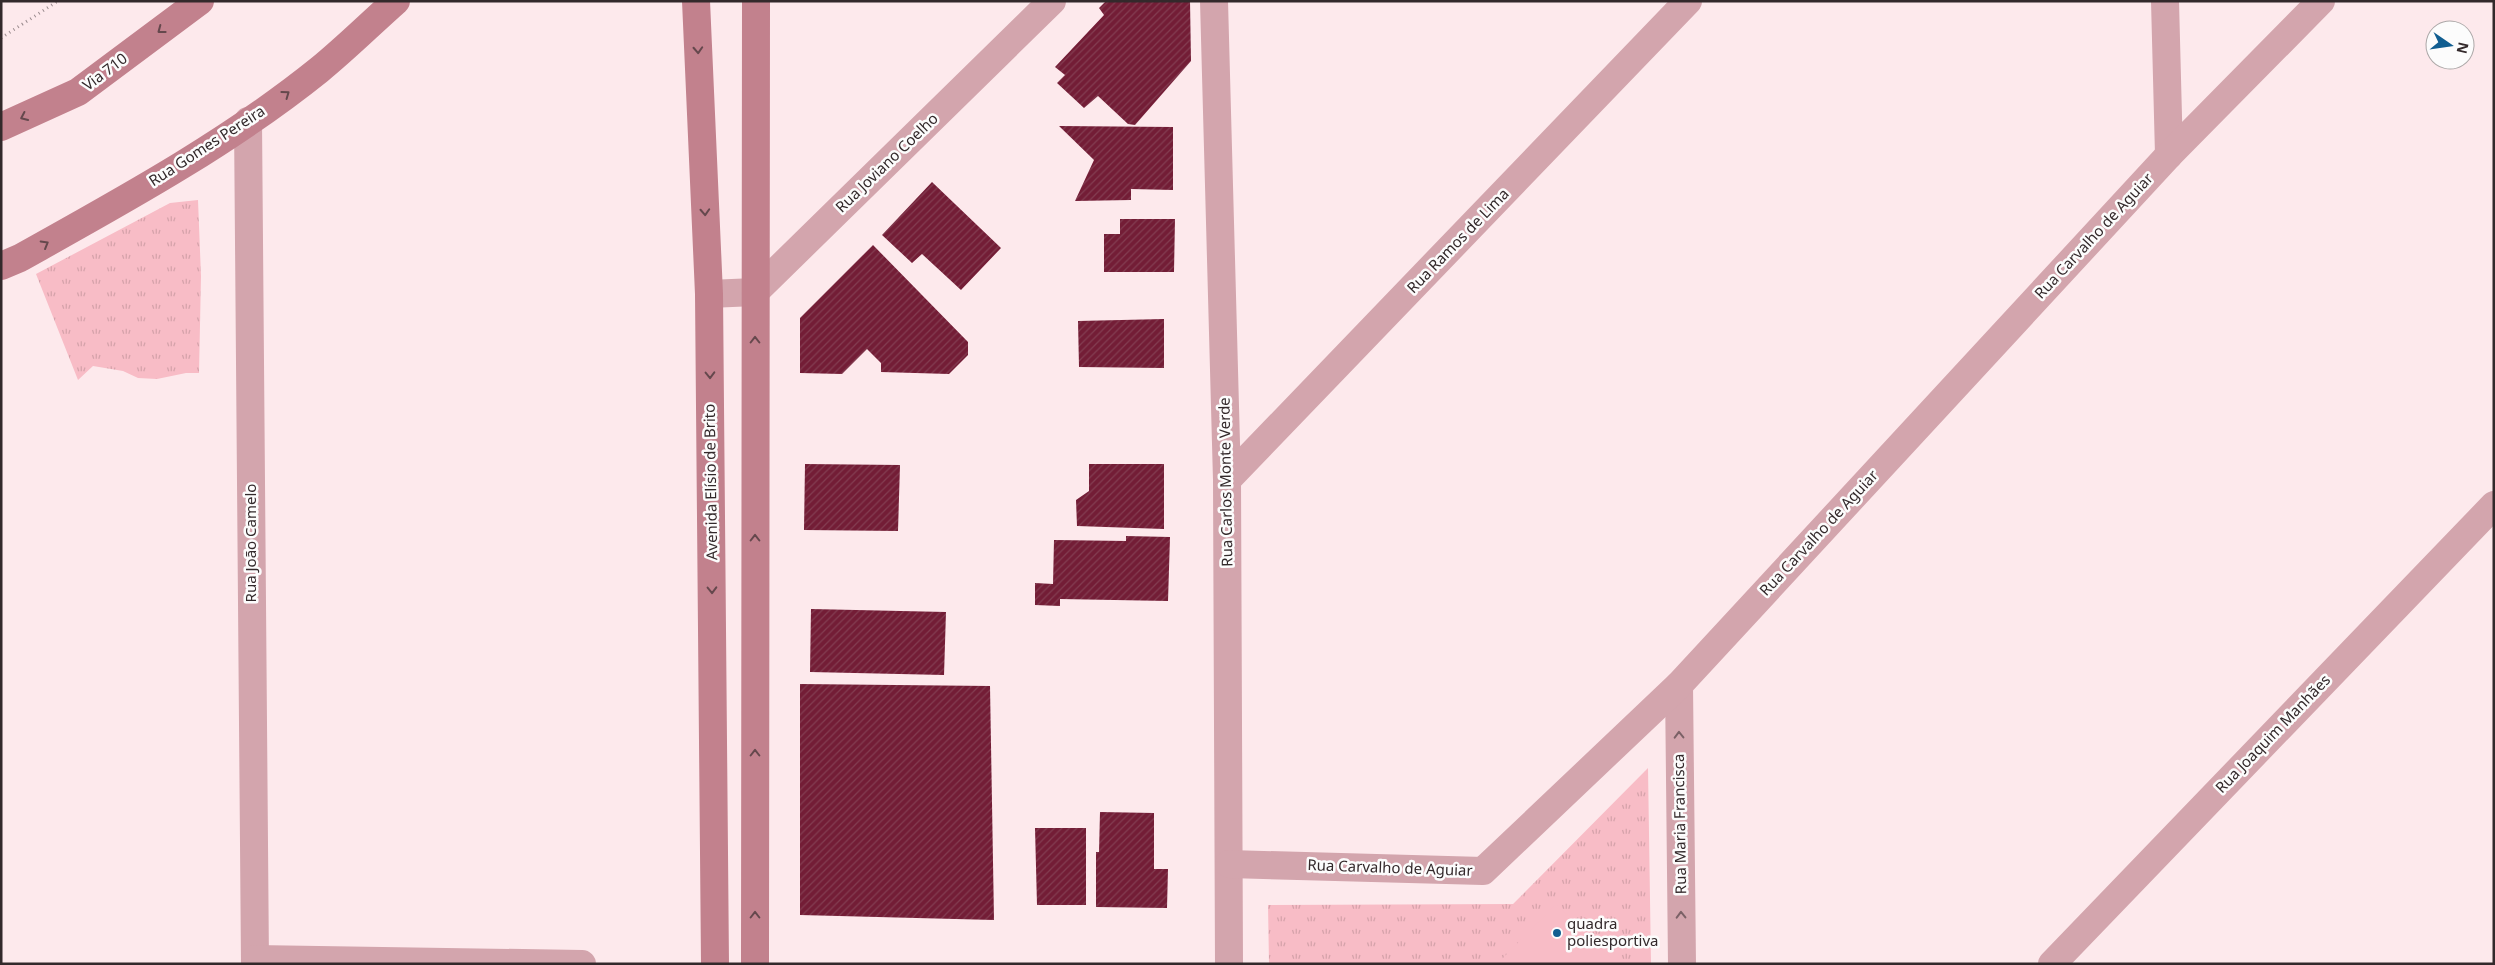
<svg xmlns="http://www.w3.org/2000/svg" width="2495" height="965" viewBox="0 0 2495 965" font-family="'Noto Sans',sans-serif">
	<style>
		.grass { fill: url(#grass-tufts) }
		.pitch { fill: #f8bcc6 }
		.building { fill: url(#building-hatch) }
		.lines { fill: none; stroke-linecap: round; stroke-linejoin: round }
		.path { stroke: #998a8d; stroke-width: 3; stroke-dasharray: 1 4; stroke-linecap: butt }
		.street { stroke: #d3a5ad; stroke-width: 28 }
		.secondary { stroke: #c2818d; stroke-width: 28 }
		.oneway { stroke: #65484d }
		.oneway2 { stroke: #7b6166 }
		.poi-dot { fill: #115e91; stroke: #fcfcfc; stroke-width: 2 }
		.labels { text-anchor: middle; stroke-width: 5; stroke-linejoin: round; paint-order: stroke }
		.street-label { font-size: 15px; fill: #33292b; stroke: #fcfcfc }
		.poi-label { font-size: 15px; fill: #33292b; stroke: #fcfcfc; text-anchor: start }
	</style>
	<defs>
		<pattern id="grass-tufts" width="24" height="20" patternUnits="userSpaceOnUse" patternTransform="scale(1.25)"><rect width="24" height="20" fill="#f8bcc6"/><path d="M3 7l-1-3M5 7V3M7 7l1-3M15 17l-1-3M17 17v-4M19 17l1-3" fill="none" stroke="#d5a2aa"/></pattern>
		<pattern id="building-hatch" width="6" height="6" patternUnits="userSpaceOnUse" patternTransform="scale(1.25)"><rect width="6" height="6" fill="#731d36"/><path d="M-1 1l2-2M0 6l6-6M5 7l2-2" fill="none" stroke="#833d51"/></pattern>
	</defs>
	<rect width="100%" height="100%" fill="#fde9ec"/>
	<!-- grass -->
	<g class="grass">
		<polygon points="198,200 201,276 199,373 186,373 157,379 138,378 123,371 93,366 78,380 36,274 170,203"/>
		<polygon points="1648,768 1651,964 1269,964 1268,905 1513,904"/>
	</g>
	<!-- pitch -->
	<polygon class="pitch" points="1556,904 1617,964 1501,964 1499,962"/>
	<!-- building -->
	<g class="building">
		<polygon points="1106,1 1190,1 1191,61 1135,125 1128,124 1098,96 1084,108 1057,83 1065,75 1055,67 1104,15 1099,8"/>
		<polygon points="1059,126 1173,127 1173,190 1131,189 1131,200 1075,201 1094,160"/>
		<polygon points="932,182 1001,248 961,290 922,254 912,263 882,235"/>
		<polygon points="1120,219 1175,219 1174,272 1104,272 1104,234 1120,234"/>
		<polygon points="873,245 968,342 968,355 949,374 881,372 881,363 867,349 842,374 800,373 800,318"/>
		<polygon points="1164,319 1164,368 1079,367 1078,321"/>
		<polygon points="805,464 900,465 898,531 804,530"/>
		<polygon points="1089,464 1164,464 1164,529 1077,526 1076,500 1089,491"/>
		<polygon points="1126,536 1170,537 1168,601 1060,599 1060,606 1035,605 1035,583 1053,584 1054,540 1126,541"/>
		<polygon points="811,609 946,612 944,675 810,672"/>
		<polygon points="800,684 990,686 994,920 800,915"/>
		<polygon points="1100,812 1154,813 1154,869 1168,869 1167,908 1096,907 1096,852 1099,852"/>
		<polygon points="1035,828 1086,828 1086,905 1037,905"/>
	</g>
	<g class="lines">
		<!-- path -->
		<polyline class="path" points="1,38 58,1"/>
		<!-- street -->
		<g class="street">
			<polyline points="1214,1 1227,480 1229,964"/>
			<polyline points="2165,1 2169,155"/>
			<polyline points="248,121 255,964"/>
			<polyline points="709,294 755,292 1052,1"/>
			<polyline points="1227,480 1688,1"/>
			<polyline points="1679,685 1682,964"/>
			<polyline points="1229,864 1483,871 1679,685 2169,155 2321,1"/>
			<polyline points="255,959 582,964"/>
			<polyline points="2052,964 2494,505"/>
		</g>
		<!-- secondary -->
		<g class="secondary">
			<polyline points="696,1 709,294 715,964"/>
			<polyline points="1,127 78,92 200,1"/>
			<path d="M 1,266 L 20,258 C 122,201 227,144 319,70 C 346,48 370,24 396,1"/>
			<polyline points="755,964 756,1"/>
		</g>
	</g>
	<!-- one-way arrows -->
	<defs><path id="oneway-chevron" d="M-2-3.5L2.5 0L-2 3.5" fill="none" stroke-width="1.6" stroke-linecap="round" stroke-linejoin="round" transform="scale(1.25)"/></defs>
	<g class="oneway">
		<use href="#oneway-chevron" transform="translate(161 30) rotate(143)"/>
		<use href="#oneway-chevron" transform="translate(698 50) rotate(87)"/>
		<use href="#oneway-chevron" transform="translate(286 94) rotate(-36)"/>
		<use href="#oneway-chevron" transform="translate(24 117) rotate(155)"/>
		<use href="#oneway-chevron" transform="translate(705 212) rotate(87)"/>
		<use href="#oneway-chevron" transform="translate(45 244) rotate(-30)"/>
		<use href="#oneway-chevron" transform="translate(755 340) rotate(-90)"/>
		<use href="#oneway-chevron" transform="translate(710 375) rotate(89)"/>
		<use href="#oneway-chevron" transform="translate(755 538) rotate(-90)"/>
		<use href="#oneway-chevron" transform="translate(712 590) rotate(89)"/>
		<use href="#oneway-chevron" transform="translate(755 753) rotate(-90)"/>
		<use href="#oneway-chevron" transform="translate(755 915) rotate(-90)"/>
	</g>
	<g class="oneway2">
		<use href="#oneway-chevron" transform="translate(1679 735) rotate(-91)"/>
		<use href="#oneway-chevron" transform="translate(1681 915) rotate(-91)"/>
	</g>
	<!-- markers -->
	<circle class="poi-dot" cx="1557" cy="933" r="5"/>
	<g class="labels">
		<!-- street labels -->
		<g class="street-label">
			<text transform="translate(105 72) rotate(-37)" y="5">Via 710</text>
			<text transform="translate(207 146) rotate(-33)" y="5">Rua Gomes Pereira</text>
			<text transform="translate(887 163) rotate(-44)" y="5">Rua Joviano Coelho</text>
			<text transform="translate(2094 236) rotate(-47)" y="5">Rua Carvalho de Aguiar</text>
			<text transform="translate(1458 241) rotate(-46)" y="5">Rua Ramos de Lima</text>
			<text transform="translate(711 482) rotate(-91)" y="5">Avenida Elísio de Brito</text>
			<text transform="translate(1226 482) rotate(-91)" y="5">Rua Carlos Monte Verde</text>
			<text transform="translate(1819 533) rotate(-47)" y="5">Rua Carvalho de Aguiar</text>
			<text transform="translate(251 543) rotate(-90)" y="5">Rua João Camelo</text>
			<text transform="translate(2273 734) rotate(-46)" y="5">Rua Joaquim Manhães</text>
			<text transform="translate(1680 824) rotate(-91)" y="5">Rua Maria Francisca</text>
			<text transform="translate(1390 868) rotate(2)" y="5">Rua Carvalho de Aguiar</text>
		</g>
		<!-- poi labels -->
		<g class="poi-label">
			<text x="1567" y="929">quadra<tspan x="1567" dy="17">poliesportiva</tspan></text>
		</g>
	</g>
	<!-- border -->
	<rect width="2495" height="965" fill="none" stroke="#33292b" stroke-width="5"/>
	<!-- north arrow -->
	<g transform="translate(2450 45) rotate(103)"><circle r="24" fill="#fcfcfc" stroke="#aca8a8"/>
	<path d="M0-4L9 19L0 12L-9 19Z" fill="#115e91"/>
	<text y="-8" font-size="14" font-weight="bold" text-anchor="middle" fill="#33292b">N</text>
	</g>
</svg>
